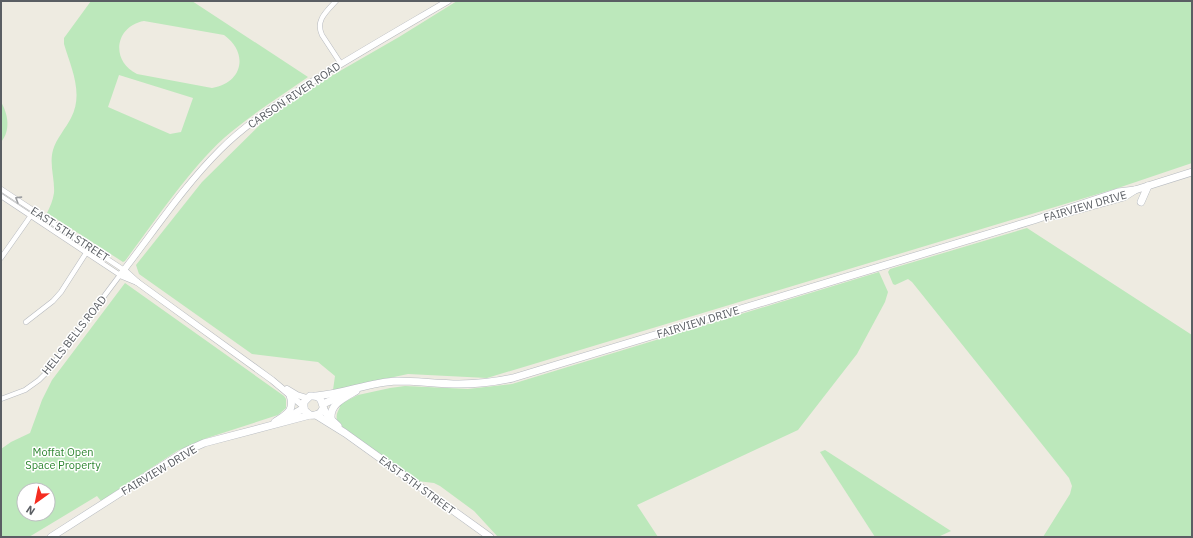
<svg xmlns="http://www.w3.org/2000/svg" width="1193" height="538" viewBox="0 0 1193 538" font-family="'IBM Plex Sans',sans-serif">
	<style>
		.green { fill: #bce8bb; fill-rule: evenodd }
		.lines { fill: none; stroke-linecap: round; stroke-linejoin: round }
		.minor-casing { stroke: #b7babf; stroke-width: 5.5 }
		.tertiary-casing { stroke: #b7babf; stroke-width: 7 }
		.secondary-casing { stroke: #b7bbc1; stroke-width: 8 }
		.minor { stroke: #fff; stroke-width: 4.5 }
		.tertiary { stroke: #fff; stroke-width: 6 }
		.secondary { stroke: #fff; stroke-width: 7 }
		.oneway { stroke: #9c9ea1 }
		.labels { text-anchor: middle; stroke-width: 3; stroke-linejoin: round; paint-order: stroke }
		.street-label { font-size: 11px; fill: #5a5e63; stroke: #fff }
		.park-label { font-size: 11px; fill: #2e8631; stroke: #fff }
	</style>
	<rect width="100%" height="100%" fill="#eeebe1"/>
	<!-- green -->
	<g class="green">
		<path d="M 91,1 L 192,1 L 308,77 C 280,97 250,115 224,138 C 188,171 155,221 125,261 L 123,262 L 47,213 C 50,207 53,200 54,193 C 55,179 49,164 53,150 C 56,139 66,128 71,118 C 84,93 71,68 64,44 L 64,38 ZM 144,21 L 224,35 C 249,53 243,83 212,88 L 137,74 C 110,61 115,26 144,21 ZM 119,75 L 193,98 L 181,132 L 170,134 L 108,107 Z"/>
		<polygon points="457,1 1192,1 1192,163 1118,188 487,378 408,374 333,390 335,376 318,362 252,354 139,274 136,265 202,182 266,119 326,79 399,37"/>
		<path d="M 1,102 C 8,114 11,130 1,142 Z"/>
		<polygon points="1027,228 1192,335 1192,537 1043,537 1070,494 1072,486 1069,478 912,282 908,279 895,285 893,284 888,272 890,269"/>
		<path d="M 879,272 L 888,292 L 885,302 L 857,354 L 798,430 L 637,505 L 658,537 L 498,537 L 474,511 L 440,486 L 434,483 L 417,481 L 340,425 C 335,419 336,414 340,407 L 338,405 L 358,395 L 390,388 L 405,386 L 468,389 L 512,384 Z"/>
		<path d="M 125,283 L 284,396 L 286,399 L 286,408 L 278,415 L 207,438 L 177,451 L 101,501 L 97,496 L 29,537 L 1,537 L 1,449 L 11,442 L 30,433 L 42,400 L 52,380 ZM 24,490 L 48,490 L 48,514 L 24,514 Z"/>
		<polygon points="825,450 951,531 938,537 875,537 820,452"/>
	</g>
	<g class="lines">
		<!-- minor casing -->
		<g class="minor-casing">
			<g id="minor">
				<path d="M 336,1 C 327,11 315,20 322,35 L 341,64"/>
				<polyline points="1,189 124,270"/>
				<polyline points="1,196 120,275 48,371 39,380 25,390 1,399"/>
				<polyline points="1,258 32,214"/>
				<polyline points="26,322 53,301 61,292 88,250"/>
			</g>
		</g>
		<!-- tertiary casing -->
		<g class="tertiary-casing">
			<g id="tertiary">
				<polyline points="124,270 137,282 272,380 303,406"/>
				<path d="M 137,282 L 120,275 C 153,233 182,188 220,150 C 247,123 279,103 310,83 C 355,55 402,28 448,1"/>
				<polyline points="287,389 297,395 307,398"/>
			</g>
		</g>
		<!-- secondary casing -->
		<g class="secondary-casing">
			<g id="secondary">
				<polyline points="1141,202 1148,186"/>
				<polyline points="1056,216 1124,197 1135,190"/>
				<path d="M 316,396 C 344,394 370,382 397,381 C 418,381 438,384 459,384 C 477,384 495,382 513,378 L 1034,220 L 1118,192 L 1135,190 L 1192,172"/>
				<polyline points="323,404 343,395"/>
				<path d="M 323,408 C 321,414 316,416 310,415 L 304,410 L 304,402 L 310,396 C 325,395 320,405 326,413 C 329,418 334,422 338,426"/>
				<polyline points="316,415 345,433 490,537"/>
				<path d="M 331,418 C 330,404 344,398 356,391"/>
				<polyline points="285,419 304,408"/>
				<path d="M 275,422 C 287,414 295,411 290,395"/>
				<polyline points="51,537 184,452 204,443 310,415"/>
			</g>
		</g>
		<!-- minor -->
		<use href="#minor" class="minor"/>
		<!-- tertiary -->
		<use href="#tertiary" class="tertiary"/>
		<!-- secondary -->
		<use href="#secondary" class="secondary"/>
	</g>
	<!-- one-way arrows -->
	<defs><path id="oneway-chevron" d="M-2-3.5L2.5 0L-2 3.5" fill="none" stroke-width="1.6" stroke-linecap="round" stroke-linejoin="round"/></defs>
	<use class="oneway" href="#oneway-chevron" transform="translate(18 199) rotate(-148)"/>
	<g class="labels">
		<!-- street labels -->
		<g class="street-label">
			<text transform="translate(294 95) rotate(-34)" y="4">CARSON RIVER ROAD</text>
			<text transform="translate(1085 206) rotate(-16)" y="4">FAIRVIEW DRIVE</text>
			<text transform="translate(70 234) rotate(33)" y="4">EAST 5TH STREET</text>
			<text transform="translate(698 322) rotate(-17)" y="4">FAIRVIEW DRIVE</text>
			<text transform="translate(74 335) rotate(-52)" y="4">HELLS BELLS ROAD</text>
			<text transform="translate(159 470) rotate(-31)" y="4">FAIRVIEW DRIVE</text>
			<text transform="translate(417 485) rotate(36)" y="4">EAST 5TH STREET</text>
		</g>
		<!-- park labels -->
		<g class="park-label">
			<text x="63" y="456">Moffat Open<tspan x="63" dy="13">Space Property</tspan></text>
		</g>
	</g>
	<!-- border -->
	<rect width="1193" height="538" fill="none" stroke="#5a5e63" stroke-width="4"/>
	<!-- north arrow -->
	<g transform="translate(36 502) rotate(213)"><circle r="19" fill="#ffffff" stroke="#bdbfc1"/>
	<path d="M0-3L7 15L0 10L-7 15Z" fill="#f52c20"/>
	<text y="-6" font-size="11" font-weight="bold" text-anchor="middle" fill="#5a5e63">N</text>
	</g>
</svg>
